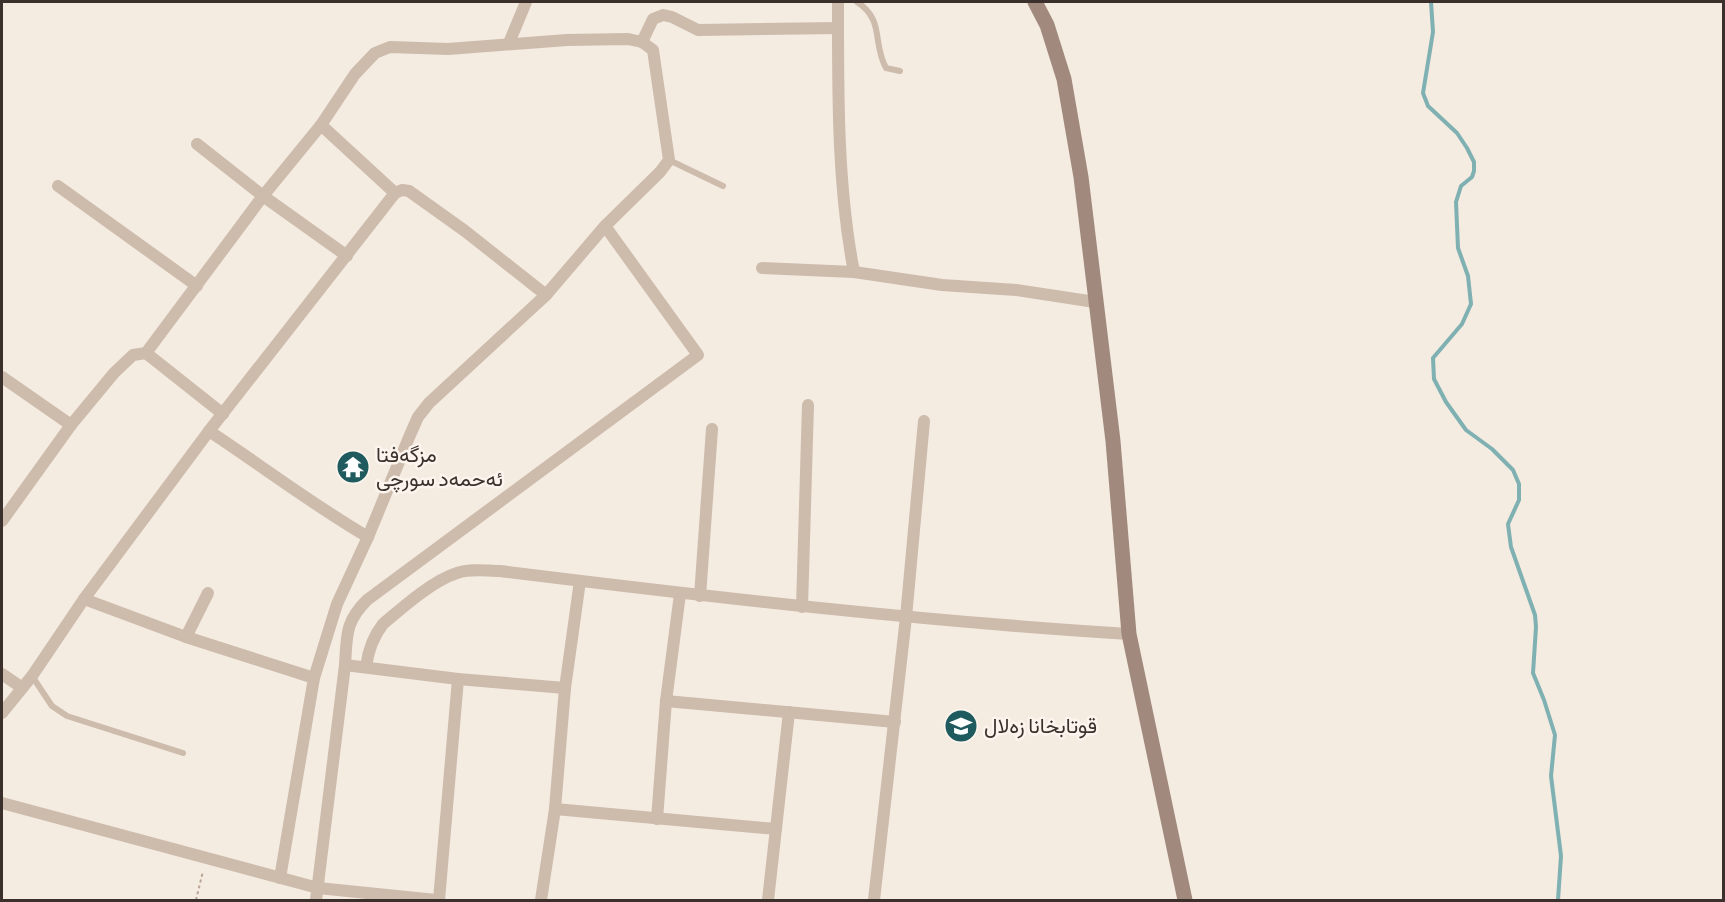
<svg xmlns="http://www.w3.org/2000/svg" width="1725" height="902" viewBox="0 0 1725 902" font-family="'Alegreya Sans',Vazirmatn,sans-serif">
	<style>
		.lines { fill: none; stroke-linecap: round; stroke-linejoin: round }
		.stream { stroke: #7fb0b2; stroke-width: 4 }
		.path { stroke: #b9a596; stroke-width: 2; stroke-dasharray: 3 3; stroke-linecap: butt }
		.service { stroke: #cdbbac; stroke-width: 6 }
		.minor { stroke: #cdbbac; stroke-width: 12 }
		.secondary { stroke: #a18a7d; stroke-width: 15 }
		.labels { text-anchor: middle; stroke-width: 5; stroke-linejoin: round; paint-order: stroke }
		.poi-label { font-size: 21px; fill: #3b302b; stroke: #fbf5ee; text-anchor: start }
	</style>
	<rect width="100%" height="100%" fill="#f4ebe1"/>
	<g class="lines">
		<!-- stream -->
		<polyline class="stream" points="1431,2 1433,32 1423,93 1428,106 1457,133 1467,148 1474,162 1474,171 1472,177 1461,186 1456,202 1458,248 1468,276 1471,304 1462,324 1433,358 1434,379 1446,402 1466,430 1492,449 1513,470 1519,484 1519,500 1508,524 1509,532 1511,547 1535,615 1536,627 1533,673 1544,700 1555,735 1551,776 1561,856 1558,900"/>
		<!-- path -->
		<polyline class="path" points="196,900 203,871"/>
		<!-- service -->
		<g class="service">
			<path d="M 857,2 C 885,20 872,43 886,68 L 900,71"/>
			<polyline points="669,160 723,186"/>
			<polyline points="32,676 52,706 67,716 183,753"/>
		</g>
		<!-- minor -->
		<g class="minor">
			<path d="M 838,2 C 838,90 837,185 854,272"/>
			<polyline points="642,42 653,19 663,15 672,17 698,30 838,28"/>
			<polyline points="509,43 526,2"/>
			<polyline points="321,125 395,193"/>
			<polyline points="197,144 263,196 347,256"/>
			<polyline points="58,186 197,286"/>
			<polyline points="762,268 854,272 942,285 1016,290 1095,302"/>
			<polyline points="146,353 223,414"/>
			<polyline points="2,377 71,425"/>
			<path d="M 209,431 C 262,466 313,505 368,537"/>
			<polyline points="2,521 71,425 114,373 133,355 146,353 263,196 321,125 355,74 375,53 390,47 448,49 567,40 628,39 642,42 653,50 669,160 660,172 605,226 546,295 429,403 418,417 410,435 368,537 337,604 314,678 280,878"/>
			<polyline points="700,596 712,429"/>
			<polyline points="84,599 186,637 314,678"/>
			<polyline points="802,607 808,405"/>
			<polyline points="186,637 208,593"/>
			<polyline points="345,665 458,679 565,688"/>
			<path d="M 366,667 C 368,651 372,638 383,624 C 403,607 432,581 457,573 C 471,568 486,571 500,571 C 710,597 919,621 1129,634"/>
			<polyline points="2,674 21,687"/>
			<polyline points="666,701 895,722"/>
			<polyline points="2,713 32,676 84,599 209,431 395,193 402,190 409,191 465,231 546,295"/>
			<polyline points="2,803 318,888 436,900"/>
			<polyline points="555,809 776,829"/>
			<polyline points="657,819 666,701 680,594"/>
			<path d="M 316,900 L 345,665 C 347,635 345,622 367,600 L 698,355 L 605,226"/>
			<polyline points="439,900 458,679"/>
			<polyline points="541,900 555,809 565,688 580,581"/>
			<polyline points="768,900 789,712"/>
			<polyline points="874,900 906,617 924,421"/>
		</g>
		<!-- secondary -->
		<polyline class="secondary" points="1035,2 1047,25 1064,79 1081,177 1113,441 1129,634 1185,900"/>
	</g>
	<!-- icons -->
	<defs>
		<g id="temple-disc" transform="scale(1.725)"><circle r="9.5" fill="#1f5a5e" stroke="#fbf5ee"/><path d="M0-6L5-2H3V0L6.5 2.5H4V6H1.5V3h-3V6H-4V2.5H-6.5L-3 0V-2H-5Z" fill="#fff"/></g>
		<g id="school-disc" transform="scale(1.725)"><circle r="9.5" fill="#1f5a5e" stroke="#fbf5ee"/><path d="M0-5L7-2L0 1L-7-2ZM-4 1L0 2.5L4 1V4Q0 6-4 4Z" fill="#fff"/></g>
	</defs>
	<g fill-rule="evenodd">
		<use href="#temple-disc" x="353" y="467"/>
		<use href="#school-disc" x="961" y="726"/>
	</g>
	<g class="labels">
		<!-- poi labels -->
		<g class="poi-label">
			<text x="376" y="462">مزگەفتا<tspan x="376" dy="24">ئەحمەد سورچی</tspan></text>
			<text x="984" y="733">قوتابخانا زەلال</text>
		</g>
	</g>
	<!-- border -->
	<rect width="1725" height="902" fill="none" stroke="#3b302b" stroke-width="6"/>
</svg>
